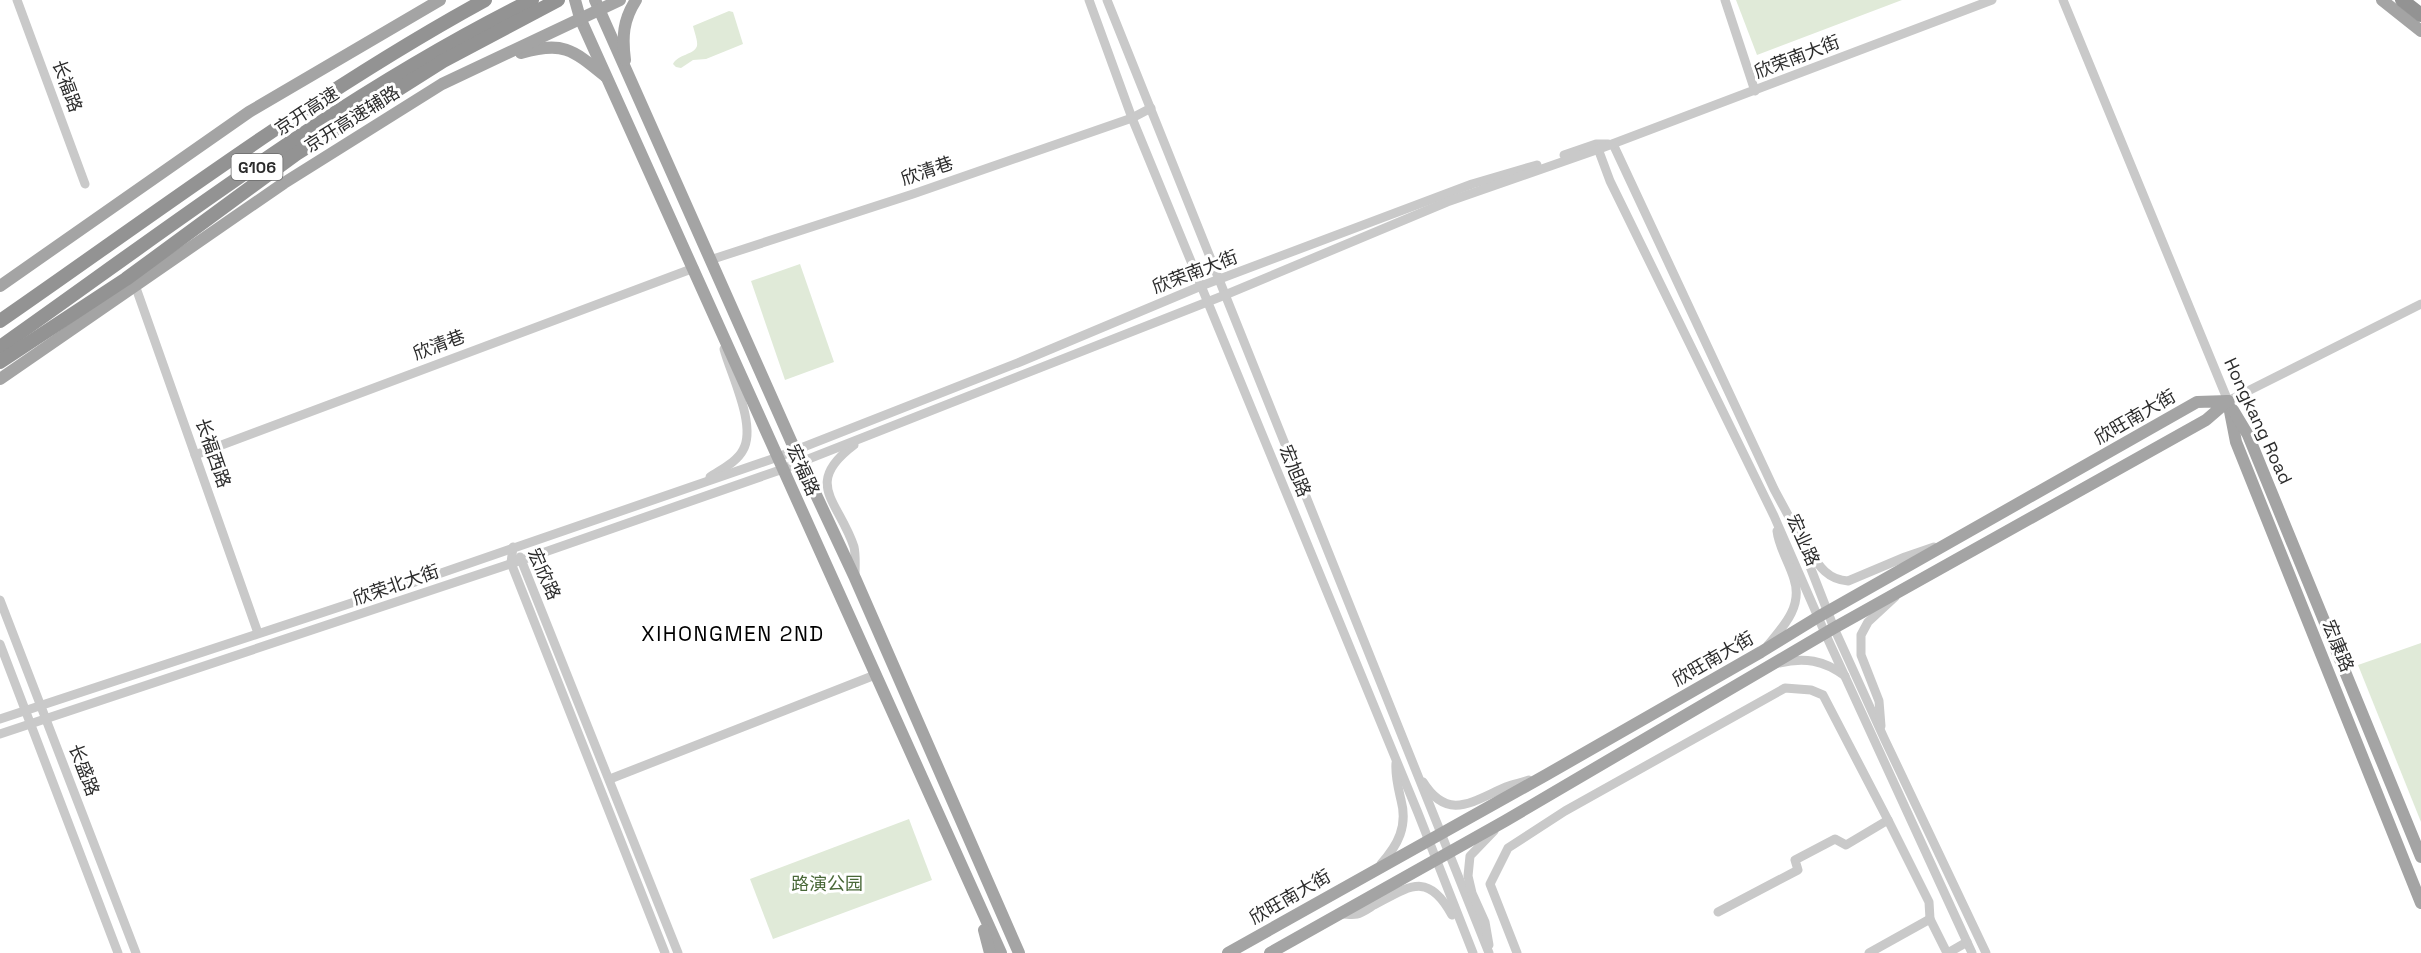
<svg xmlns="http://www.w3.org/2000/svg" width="2421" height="953" viewBox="0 0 2421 953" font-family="'Space Grotesk','Noto Sans SC',sans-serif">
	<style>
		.green { fill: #e0ead8 }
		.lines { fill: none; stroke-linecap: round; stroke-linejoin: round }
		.minor { stroke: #c9c9c9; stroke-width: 9 }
		.major { stroke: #a4a4a4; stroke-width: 12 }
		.highway { stroke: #939393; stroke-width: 14 }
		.labels { text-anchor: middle; stroke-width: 6; stroke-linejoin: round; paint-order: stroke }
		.shield { fill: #fff; stroke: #6b6b6b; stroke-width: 1.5 }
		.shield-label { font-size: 16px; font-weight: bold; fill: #2c2c2c }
		.street-label { font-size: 18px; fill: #2c2c2c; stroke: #fff }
		.park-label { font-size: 18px; fill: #496838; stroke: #fff }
		.quarter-label { font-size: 21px; letter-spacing: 1.5px; fill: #000; stroke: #fff }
	</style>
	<rect width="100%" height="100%" fill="#fff"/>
	<!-- green -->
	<g class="green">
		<polygon points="1736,0 1902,0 1757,55"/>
		<path d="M 729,11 L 733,12 L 743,44 L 706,59 L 693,60 L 681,68 L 676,67 L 673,64 C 678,54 694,55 697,46 C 698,41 694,31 693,26 Z"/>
		<polygon points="800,264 834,362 785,380 751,281"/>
		<polygon points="2421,643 2421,822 2358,665"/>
		<polygon points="909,819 932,880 773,939 750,879"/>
	</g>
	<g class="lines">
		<!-- minor -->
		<g class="minor">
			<polyline points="17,0 85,184"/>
			<polyline points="1089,0 1132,118 1418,813 1473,953"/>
			<polyline points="1107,0 1489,953"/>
			<polyline points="1725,0 1755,91"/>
			<polyline points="2063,0 2228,401 2421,304"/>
			<polyline points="1613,144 1774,489 1795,528 1834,628 1884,738 1986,953"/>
			<polyline points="1597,146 1610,181 1774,516 1825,633 1972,953"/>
			<polyline points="1564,155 1596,144 1608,144"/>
			<polyline points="710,260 913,194 1132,118 1151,108"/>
			<polyline points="135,285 258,633"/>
			<path d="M 854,445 C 802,484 839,501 854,547 C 856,556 855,567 855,576"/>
			<polyline points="195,455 694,268"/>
			<path d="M 710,477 C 720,470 737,462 743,450 C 757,426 731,375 724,349"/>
			<polyline points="513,547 511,563 665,953"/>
			<path d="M 1809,551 C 1819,566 1828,580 1848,581 L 1905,557 L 1934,547"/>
			<polyline points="520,557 678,953"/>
			<polyline points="0,600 136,953"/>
			<polyline points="0,644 118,953"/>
			<path d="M 1768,645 C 1784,626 1803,606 1794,579 C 1789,562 1779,548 1777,531"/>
			<path d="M 1779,663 C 1804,657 1824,660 1845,676"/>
			<polyline points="0,719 418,581 778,457 1020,362 1201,286 1472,184 1537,165"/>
			<polyline points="1881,726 1879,701 1861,655 1861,635 1868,622 1895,597"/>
			<polyline points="0,734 522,560 783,469 1225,295 1447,202 1599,149 1992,0"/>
			<polyline points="610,779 875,675"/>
			<path d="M 1423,782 C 1448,822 1473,801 1506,787 C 1513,784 1521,783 1529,780"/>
			<path d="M 1381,864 C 1398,845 1408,826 1401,800 C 1398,787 1395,776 1396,763"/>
			<polyline points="1718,912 1798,870 1795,860 1835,839 1846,845 1888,820 1929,902 1930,919"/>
			<path d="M 1342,914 C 1347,914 1352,915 1357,914 C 1362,913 1369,908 1374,905 C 1410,886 1428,871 1452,915"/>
			<polyline points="1489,945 1485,922 1472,893 1468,876 1470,856 1494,831"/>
			<polyline points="1517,953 1490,884 1508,848 1565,811 1785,688 1811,690 1823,695 1888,820"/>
			<polyline points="1869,953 1930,919 1947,953"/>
			<polyline points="1948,953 1967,942"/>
		</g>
		<!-- major -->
		<g class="major">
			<polyline points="575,0 580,18 1001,953"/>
			<polyline points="595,0 795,450 855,578 1019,953"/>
			<polyline points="2382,0 2421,31"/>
			<path d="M 521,53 C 563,41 572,49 605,76"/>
			<path d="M 625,60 C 622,37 623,20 636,0"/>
			<polyline points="0,286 249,112 440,0"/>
			<polyline points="0,379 284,183 442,84 620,0"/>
			<polyline points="2228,401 2236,442 2421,903"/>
			<polyline points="2233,410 2248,435 2421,857"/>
			<polyline points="984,930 990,953"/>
			<polyline points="1228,953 1546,775 1761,652 1818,617 2197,402 2228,401 2206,420 1834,628 1505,821 1270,953"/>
		</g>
		<!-- highway -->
		<g class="highway">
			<polyline points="2402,0 2421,15"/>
			<path d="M 0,321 C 159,211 315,93 485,0"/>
			<path d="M 0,347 C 173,225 342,94 532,0"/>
			<polyline points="0,362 126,279 296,154 443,61 558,0"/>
		</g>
	</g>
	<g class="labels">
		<!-- shield labels -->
		<rect class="shield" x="231.5" y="154" width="51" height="26" rx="4.5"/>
		<g class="shield-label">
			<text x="257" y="173">G106</text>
		</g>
		<!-- street labels -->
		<g class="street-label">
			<text transform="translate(1797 57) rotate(-21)" y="6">欣荣南大街</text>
			<text transform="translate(67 86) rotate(70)" y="6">长福路</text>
			<text transform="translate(307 111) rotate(-33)" y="6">京开高速</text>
			<text transform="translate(352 119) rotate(-32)" y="6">京开高速辅路</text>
			<text transform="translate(927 171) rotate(-19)" y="6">欣清巷</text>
			<text transform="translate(1195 272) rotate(-21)" y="6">欣荣南大街</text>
			<text transform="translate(439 345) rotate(-21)" y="6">欣清巷</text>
			<text transform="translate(2135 417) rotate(-30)" y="6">欣旺南大街</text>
			<text transform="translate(2258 421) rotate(65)" y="6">Hongkang Road</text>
			<text transform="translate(213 453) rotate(71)" y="6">长福西路</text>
			<text transform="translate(803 470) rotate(66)" y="6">宏福路</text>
			<text transform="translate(1295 471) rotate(68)" y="6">宏旭路</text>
			<text transform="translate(1803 540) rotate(66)" y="6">宏业路</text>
			<text transform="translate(544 574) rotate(66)" y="6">宏欣路</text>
			<text transform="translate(396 585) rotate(-19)" y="6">欣荣北大街</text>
			<text transform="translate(2338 646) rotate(68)" y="6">宏康路</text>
			<text transform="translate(1713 659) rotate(-30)" y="6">欣旺南大街</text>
			<text transform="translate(84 770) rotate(69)" y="6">长盛路</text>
			<text transform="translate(1290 897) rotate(-30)" y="6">欣旺南大街</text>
		</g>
		<!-- park labels -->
		<g class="park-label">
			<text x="827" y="890">路演公园</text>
		</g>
		<!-- quarter labels -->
		<g class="quarter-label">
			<text x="733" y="641">XIHONGMEN 2ND</text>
		</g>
	</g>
</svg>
